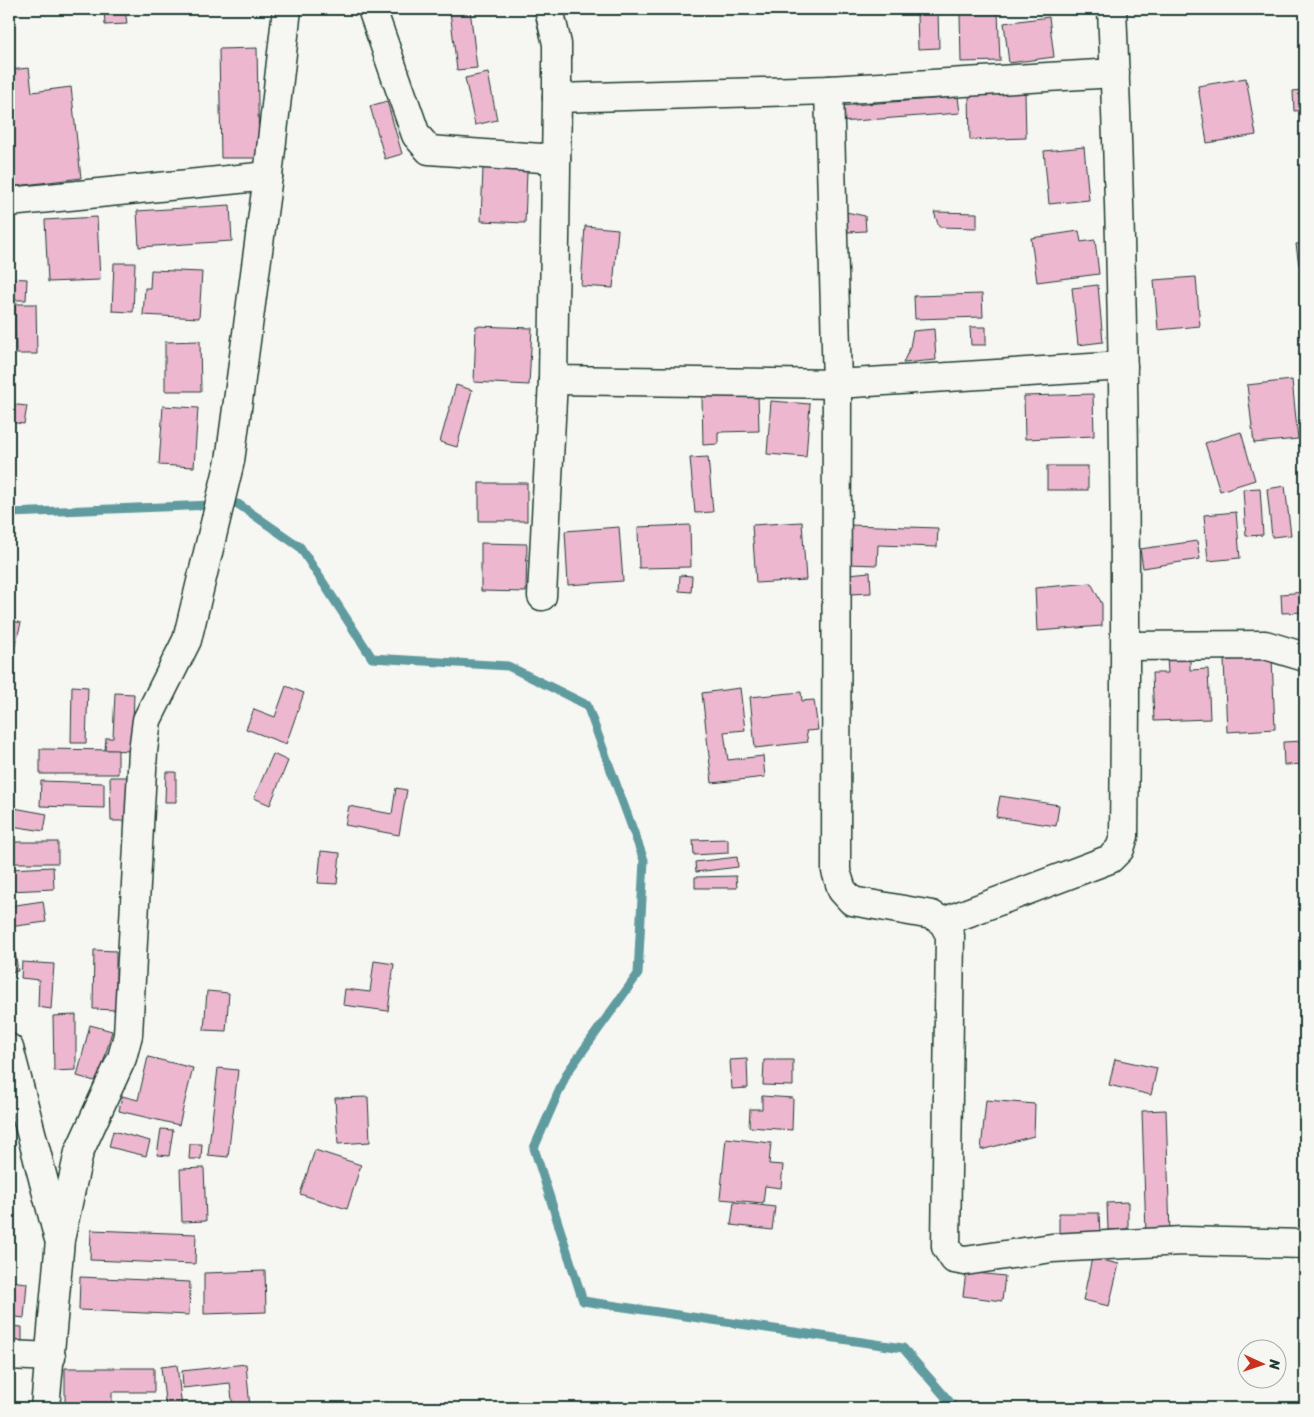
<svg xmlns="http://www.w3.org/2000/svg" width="1314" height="1417" viewBox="0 0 1314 1417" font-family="Sriracha,sans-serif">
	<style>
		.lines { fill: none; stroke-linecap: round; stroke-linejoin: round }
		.stream { stroke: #5f9b9f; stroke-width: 9 }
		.building { fill: #edb7cf; stroke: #1f3d34 }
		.minor-casing { stroke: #1f3d34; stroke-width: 31 }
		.minor { stroke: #f6f6f2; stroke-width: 28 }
	</style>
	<rect width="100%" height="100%" fill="#f6f6f2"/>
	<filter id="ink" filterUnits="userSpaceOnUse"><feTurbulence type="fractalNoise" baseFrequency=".02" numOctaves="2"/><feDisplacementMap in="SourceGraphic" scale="10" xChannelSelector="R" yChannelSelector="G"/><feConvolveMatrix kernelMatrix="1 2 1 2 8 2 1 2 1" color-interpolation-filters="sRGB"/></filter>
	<g filter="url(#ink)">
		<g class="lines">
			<!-- stream -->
			<polyline class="stream" points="9,513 238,504 300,547 372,658 508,666 587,705 644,860 638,974 567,1073 534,1148 583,1301 903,1348 955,1408"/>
		</g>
		<!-- building -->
		<g class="building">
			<polygon points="104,9 125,9 127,24 105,25"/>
			<polygon points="470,9 477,68 457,70 450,11"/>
			<polygon points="938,11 939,48 918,49 917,13"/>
			<polygon points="960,13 998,13 1000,61 961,62"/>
			<polygon points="1049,17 1054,57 1009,63 1004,23"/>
			<polygon points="257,48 259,158 221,158 219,49"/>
			<polygon points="1305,67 1305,110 1294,111 1293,91 1302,90 1300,68"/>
			<polygon points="29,68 32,92 71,87 81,178 9,187 9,70"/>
			<polygon points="488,73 497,120 475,125 465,78"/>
			<polygon points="1246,78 1256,135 1207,143 1198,86"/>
			<polygon points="1025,93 1026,138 970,140 969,94"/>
			<polygon points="958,97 960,113 840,122 839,106"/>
			<polygon points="387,101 402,154 385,159 370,106"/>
			<polygon points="1084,147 1089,200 1049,204 1044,151"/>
			<polygon points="483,168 527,171 525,223 481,221"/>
			<polygon points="230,205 232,241 139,247 137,211"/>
			<polygon points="846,212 865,216 866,231 848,232"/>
			<polygon points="934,212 977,213 977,228 939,227"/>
			<polygon points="97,217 100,280 48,282 45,220"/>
			<polygon points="585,226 618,229 613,288 581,286"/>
			<polygon points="1079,231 1081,242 1095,240 1099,274 1037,282 1031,238"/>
			<polygon points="1305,243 1305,264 1299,265 1296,244"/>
			<polygon points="114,263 135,263 133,312 112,311"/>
			<polygon points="151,270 202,272 199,318 143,315 145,288 150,288"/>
			<polygon points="1196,277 1200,326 1158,330 1154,280"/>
			<polygon points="9,278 27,279 26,300 9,300"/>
			<polygon points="1098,285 1103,342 1078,345 1072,288"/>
			<polygon points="982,294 983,317 915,319 914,296"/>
			<polygon points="15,304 36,304 37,354 16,354"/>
			<polygon points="476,326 532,328 529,385 474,382"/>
			<polygon points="970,327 986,327 986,345 971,345"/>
			<polygon points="934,329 936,360 903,363 910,347 913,331"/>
			<polygon points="200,341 201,391 165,391 165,342"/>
			<polygon points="1292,380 1298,439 1254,443 1247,385"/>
			<polygon points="456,385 472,390 457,447 440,442"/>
			<polygon points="758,394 759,431 718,432 718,444 703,445 702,396"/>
			<polygon points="1093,394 1094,436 1025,439 1024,396"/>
			<polygon points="771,401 810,404 806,457 767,454"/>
			<polygon points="9,404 27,406 24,424 9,422"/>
			<polygon points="163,406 198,408 194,467 159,465"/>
			<polygon points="1241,432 1255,480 1220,491 1205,443"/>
			<polygon points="708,457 713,512 695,513 690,458"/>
			<rect x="1047" y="466" width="41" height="24"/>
			<rect x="479" y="483" width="48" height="38"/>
			<polygon points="1285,486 1291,535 1272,537 1267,489"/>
			<polygon points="1260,488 1263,535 1246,536 1243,489"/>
			<polygon points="1236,512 1240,558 1208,561 1204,515"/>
			<polygon points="802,522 806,580 756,583 752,525"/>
			<polygon points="690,525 691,567 639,568 638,527"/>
			<polygon points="850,525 938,528 937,547 878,545 877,565 849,564"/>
			<polygon points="619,527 623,581 568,585 565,531"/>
			<polygon points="1197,541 1200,559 1143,568 1140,549"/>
			<polygon points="481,543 527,544 526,592 481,591"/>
			<polygon points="870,572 871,593 850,594 848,574"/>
			<polygon points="680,575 692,576 691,592 679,591"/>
			<polygon points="1091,583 1102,604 1102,626 1037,631 1035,588"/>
			<polygon points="1305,592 1305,612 1282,613 1281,594"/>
			<polygon points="9,620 21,623 10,665 9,665"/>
			<polygon points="1190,657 1190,670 1208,669 1210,719 1154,721 1152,673 1168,673 1167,658"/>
			<polygon points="1272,658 1275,729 1227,732 1224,660"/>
			<polygon points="9,668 14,668 9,709"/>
			<polygon points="72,686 88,687 86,743 71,743"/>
			<polygon points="286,686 304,693 286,744 246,729 254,709 275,717"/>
			<polygon points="740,688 745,730 724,732 728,760 763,756 765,777 712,783 702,693"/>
			<polygon points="801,692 802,701 814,700 818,730 806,731 808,742 755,748 750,697"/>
			<polygon points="115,693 134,694 132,751 105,750 106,738 113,738"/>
			<polygon points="1305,741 1305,764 1284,765 1283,742"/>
			<polygon points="40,749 118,750 118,774 40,774"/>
			<polygon points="273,754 288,761 270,805 254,798"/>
			<polygon points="166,772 176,772 176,802 165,802"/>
			<polygon points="110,777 128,777 129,821 111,821"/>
			<polygon points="41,781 104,783 104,808 40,806"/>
			<polygon points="396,788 407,790 399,835 345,825 349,806 392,814"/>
			<polygon points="1000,796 1059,805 1056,826 996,817"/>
			<polygon points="14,808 47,814 44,831 11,826"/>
			<polygon points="728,839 728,853 694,855 693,840"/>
			<rect x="9" y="842" width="49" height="21"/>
			<polygon points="321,851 340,853 337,884 318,883"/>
			<polygon points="737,857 738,867 696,872 695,862"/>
			<polygon points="53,867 54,889 9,891 9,869"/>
			<polygon points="736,876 737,888 695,888 695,877"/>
			<polygon points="43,901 46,922 9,927 9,906"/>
			<polygon points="12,933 18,971 9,972 9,934"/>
			<polygon points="94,950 116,951 116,1010 93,1009"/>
			<polygon points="374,961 394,964 388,1011 343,1005 345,989 370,992"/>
			<polygon points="22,962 54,964 51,1009 38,1007 39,980 21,978"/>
			<polygon points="207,991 229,993 226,1031 204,1030"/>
			<polygon points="76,1015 76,1070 54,1071 53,1016"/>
			<polygon points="90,1025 112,1031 98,1082 77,1076"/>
			<polygon points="148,1057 193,1068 179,1125 119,1111 122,1096 138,1100"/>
			<polygon points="747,1059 748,1088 732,1089 730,1060"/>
			<polygon points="1115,1059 1157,1068 1151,1095 1109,1085"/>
			<polygon points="764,1060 793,1060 793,1086 763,1085"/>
			<polygon points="218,1068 238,1070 228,1157 208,1155"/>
			<polygon points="762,1096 793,1098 792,1130 749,1127 750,1109 762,1109"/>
			<polygon points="368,1097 370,1142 338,1144 335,1098"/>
			<polygon points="986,1100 1035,1104 1034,1136 981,1150"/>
			<polygon points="1166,1110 1170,1234 1146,1234 1142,1111"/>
			<polygon points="161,1129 173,1130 169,1156 157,1155"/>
			<polygon points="113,1131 150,1141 146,1156 109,1147"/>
			<polygon points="726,1138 771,1143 769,1164 783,1165 781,1188 765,1186 763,1203 720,1199"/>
			<polygon points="190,1144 202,1144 201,1159 189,1159"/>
			<polygon points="315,1150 361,1165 347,1209 300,1194"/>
			<polygon points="204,1168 206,1221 182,1222 180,1169"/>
			<polygon points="734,1202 775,1207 772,1230 731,1225"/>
			<polygon points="1128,1202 1128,1229 1108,1230 1107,1203"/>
			<polygon points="1059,1213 1099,1213 1100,1235 1059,1235"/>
			<polygon points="91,1230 196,1234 195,1264 90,1260"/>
			<polygon points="1092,1258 1119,1264 1109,1306 1083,1300"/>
			<polygon points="265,1271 266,1312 204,1314 204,1273"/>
			<polygon points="966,1272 1005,1276 1002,1301 963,1296"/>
			<polygon points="80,1277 190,1282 189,1315 79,1310"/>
			<polygon points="9,1281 27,1283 24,1318 9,1316"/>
			<polygon points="9,1326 22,1327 22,1346 9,1345"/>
			<polygon points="246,1364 250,1408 233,1408 230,1383 183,1388 182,1371"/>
			<polygon points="177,1365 182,1408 166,1408 161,1367"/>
			<polygon points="65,1368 154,1368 154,1392 112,1392 112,1408 65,1408"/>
		</g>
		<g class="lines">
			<!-- minor casing -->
			<g class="minor-casing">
				<g id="minor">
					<polyline points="372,9 416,135 429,150 556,159"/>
					<polyline points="829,90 837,384 836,871 842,890 852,901 932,915 943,922 950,935 946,1247 954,1259 965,1261 1052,1248 1182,1241 1305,1244"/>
					<polyline points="557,98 829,90 1115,73"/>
					<polyline points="9,202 268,176"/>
					<polyline points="553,380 837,384 1123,366"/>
					<polyline points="542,596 553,380 557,98 557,44 549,9"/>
					<polyline points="1126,646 1265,645 1305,657"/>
					<path d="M 943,922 L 1110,859 L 1120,849 L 1124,836 C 1127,561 1124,284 1112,9"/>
					<polyline points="9,1048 58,1236"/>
					<polyline points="9,1355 51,1357"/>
					<polyline points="45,1408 60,1240 79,1152 122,1058 128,1035 143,751 147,720 187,640 230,461 268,176 287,9"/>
				</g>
			</g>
			<!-- minor -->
			<use href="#minor" class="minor"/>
		</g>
	</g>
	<!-- margin -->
	<rect width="1314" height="1417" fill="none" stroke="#f6f6f2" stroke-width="30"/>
	<rect x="15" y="15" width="1284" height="1387" fill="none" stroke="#1f3d34" stroke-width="2" filter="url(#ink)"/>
	<!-- north arrow -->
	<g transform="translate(1262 1364) rotate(93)"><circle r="24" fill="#f6f6f2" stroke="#a0aca6"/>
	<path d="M0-4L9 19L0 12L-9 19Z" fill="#c8321e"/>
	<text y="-8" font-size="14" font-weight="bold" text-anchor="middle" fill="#1f3d34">N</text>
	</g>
</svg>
